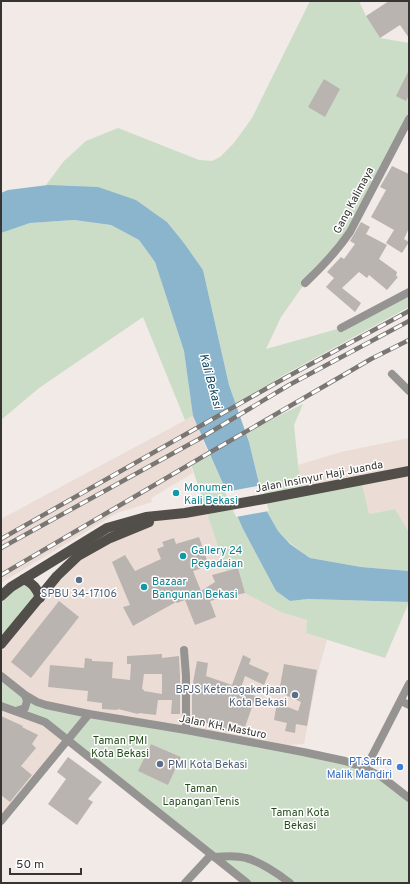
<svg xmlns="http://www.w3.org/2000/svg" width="410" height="884" viewBox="0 0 410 884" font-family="Overpass,sans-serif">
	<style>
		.built { fill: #ebddd5 }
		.green { fill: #cbddc7; fill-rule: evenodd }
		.water { fill: #8ab5cc }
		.pier { fill: #f1eae6 }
		.building { fill: #bab4b0; fill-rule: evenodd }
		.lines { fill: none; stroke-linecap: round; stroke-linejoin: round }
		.minor { stroke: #969492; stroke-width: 8 }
		.tertiary { stroke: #969492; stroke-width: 8 }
		.primary { stroke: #524e4a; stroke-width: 10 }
		.rail-casing { stroke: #7a7673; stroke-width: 4.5 }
		.rail { stroke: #fff; stroke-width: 3; stroke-dasharray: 9; stroke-linecap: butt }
		.culture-dot { fill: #0f9aa8; stroke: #fff; stroke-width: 1.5 }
		.service-dot { fill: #5c6f8a; stroke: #fff; stroke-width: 1.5 }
		.shop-dot { fill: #3f7fe0; stroke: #fff; stroke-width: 1.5 }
		.labels { text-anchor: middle; stroke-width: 3; stroke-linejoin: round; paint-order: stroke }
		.street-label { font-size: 11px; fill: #373533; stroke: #fff }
		.culture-label { font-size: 11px; fill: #0d838f; stroke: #fff; text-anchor: start }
		.service-label { font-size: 11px; fill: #4e5e75; stroke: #fff }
		.park-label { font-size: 11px; fill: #254b1c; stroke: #fff }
		.shop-label { font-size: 11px; fill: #366cbe; stroke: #fff; text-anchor: end }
		.water-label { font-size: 12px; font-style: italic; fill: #09445c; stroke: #fff }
	</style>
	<rect width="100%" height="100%" fill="#f1eae6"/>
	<!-- built -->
	<g class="built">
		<polygon points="193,416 208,453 190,463 193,473 151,498 152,502 117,513 1,583 1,519"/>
		<polygon points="409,438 409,532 395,509 369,514 303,492 298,465 341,452"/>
		<polygon points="206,509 226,571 238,568 283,613 307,620 306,633 327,640 318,672 304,744 270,746 46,705 1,676 1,644 78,556 146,523"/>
		<polygon points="1,706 45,722 68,739 1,821"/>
	</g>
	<!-- green -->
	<g class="green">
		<polygon points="310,1 359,1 366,16 380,38 409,43 409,119 350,232 305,283 281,317 266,349 341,328 409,293 409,307 280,377 237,408 229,385 203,270 184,243 167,222 136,200 46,185 64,161 86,141 118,128 199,160 212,161 220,157 234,143 252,118"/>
		<polygon points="74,220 111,225 139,240 155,262 184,351 193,416 185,420 143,317 39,388 1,420 1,233 30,223"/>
		<polygon points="303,404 294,425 298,465 303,491 361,480 369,514 395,509 409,532 409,571 361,567 310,558 290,543 278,531 265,508 249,442 246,432"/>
		<polygon points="209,453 243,529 276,591 290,601 308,599 409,602 385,658 306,633 307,620 283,613 245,593 238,568 226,571 191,464"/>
		<polygon points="24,579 38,592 1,644 1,596"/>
		<path d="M 1,676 L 37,702 L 303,752 L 373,772 L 409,799 L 409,883 L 247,883 L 45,722 L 1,706 ZM 151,744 L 181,757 L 168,784 L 139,771 Z"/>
	</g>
	<!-- water -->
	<polygon class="water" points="48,185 98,187 136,200 167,222 184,243 203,270 229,385 249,442 265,508 278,531 290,544 310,558 361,567 409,571 409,602 308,599 290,601 276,591 243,529 193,416 184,351 155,262 139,240 111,225 74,220 30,223 1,233 1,193 8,190"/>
	<!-- pier -->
	<polygon class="pier" points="262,485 269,511 236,517 225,492"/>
	<!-- building -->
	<g class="building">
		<polygon points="389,1 409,1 409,38 400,25 380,38 366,16"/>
		<polygon points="409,70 409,95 406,101 396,96"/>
		<polygon points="324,79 340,89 325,117 308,107"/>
		<polygon points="392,166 409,174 409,228 404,239 409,242 402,253 386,243 394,230 371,217 386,190 380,187"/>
		<polygon points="361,222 370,227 366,234 387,245 379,259 397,272 396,276 398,277 387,290 369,275 367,278 359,272 342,288 361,303 355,312 326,287 334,278 327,272 341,257 344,259 355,244 350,241"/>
		<polygon points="199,537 209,566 193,571 201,591 215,582 212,575 238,568 245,593 210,601 216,617 195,625 185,600 177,603 176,602 133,626 123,607 130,605 112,562 125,555 135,571 161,559 157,549 164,546 162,542 174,538 176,544"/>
		<polygon points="59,601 79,617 31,678 11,662"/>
		<path d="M 162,654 L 162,658 L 179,656 L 180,676 L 180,714 L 171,714 L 172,700 L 158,700 L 156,715 L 139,713 L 138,714 L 118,709 L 117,710 L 102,709 L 102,703 L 87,701 L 88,691 L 48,687 L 50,665 L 84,668 L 85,658 L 92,659 L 92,661 L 113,662 L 112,678 L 130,680 L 131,664 L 127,664 L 127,656 ZM 144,674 L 162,674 L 162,694 L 144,691 L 144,690 L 142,689 Z"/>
		<polygon points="243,655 251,659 249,664 269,673 264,685 245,676 240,691 256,696 245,727 229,721 226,730 199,720 199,723 192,722 192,688 197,661 208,663 206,676 232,685"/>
		<polygon points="284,664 317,670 307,726 296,724 295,733 285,731 287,723 274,720 277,703 298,711 301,702 279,692"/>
		<polygon points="1,716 23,726 22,727 38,735 32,744 36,748 21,766 32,775 10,802 1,795"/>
		<polygon points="151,744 181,757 168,785 138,771"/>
		<polygon points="68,757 102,782 88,799 93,802 77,825 48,804 66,779 57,772"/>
	</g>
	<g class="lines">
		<!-- minor -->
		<g class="minor">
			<path d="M 305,283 C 322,267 337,251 350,232 L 409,119"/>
			<polyline points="341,328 409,292"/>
			<polyline points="392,374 409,391"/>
			<polyline points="184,650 186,676 186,730"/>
			<polyline points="401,701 409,705"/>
			<polyline points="362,767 369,762 409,684"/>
			<polyline points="1,821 89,714"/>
			<polyline points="185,883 211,855"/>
		</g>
		<!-- tertiary -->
		<g class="tertiary">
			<polyline points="1,676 25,695 37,702 46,705 89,714 186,730 303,752 345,761 362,767 382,777 409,798"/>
			<polyline points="1,706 45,722 247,883"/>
			<polyline points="16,711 25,708 27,701 25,695"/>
			<path d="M 215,857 C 225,856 236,855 246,858 C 259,861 280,875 290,883"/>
		</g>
		<!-- primary -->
		<g class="primary">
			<path d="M 24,579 C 33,584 37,588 40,598"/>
			<polyline points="1,596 11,587 107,528 146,517 185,513 264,499 409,471"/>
			<polyline points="1,644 57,576 78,556 110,538 149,522"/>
		</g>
		<!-- rail casing -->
		<g class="rail-casing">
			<g id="rail">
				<polyline points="1,539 285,378 409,311"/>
				<polyline points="1,548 199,439 289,385 409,321"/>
				<polyline points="1,575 209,453 371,359 409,340"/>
			</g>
		</g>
		<!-- rail -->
		<use href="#rail" class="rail"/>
	</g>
	<!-- markers -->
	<g class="culture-dot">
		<circle cx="176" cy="493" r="4"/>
		<circle cx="183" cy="556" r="4"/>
		<circle cx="144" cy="587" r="4"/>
	</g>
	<g class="service-dot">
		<circle cx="79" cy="580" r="4"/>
		<circle cx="295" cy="695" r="4"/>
		<circle cx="160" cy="764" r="4"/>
	</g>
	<circle class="shop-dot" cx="400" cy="767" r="4"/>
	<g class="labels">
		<!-- street labels -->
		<g class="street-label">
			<text transform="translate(353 200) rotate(-62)" y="4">Gang Kalimaya</text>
			<text transform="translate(319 476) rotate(-11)" y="4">Jalan Insinyur Haji Juanda</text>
			<text transform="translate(223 726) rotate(11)" y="4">Jalan KH. Masturo</text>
		</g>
		<!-- culture labels -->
		<g class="culture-label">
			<text x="184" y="491">Monumen<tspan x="184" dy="13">Kali Bekasi</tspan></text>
			<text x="191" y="554">Gallery 24<tspan x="191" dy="13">Pegadaian</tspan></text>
			<text x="152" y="585">Bazaar<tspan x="152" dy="13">Bangunan Bekasi</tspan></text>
		</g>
		<!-- service labels -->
		<g class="service-label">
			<text x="79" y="597">SPBU 34-17106</text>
			<text x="287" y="693" text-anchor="end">BPJS Ketenagakerjaan<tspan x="287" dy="13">Kota Bekasi</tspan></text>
			<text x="168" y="768" text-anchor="start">PMI Kota Bekasi</text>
		</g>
		<!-- park labels -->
		<g class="park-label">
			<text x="120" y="744">Taman PMI<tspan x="120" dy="13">Kota Bekasi</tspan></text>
			<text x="201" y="792">Taman<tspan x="201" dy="13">Lapangan Tenis</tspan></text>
			<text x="300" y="816">Taman Kota<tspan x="300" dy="13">Bekasi</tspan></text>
		</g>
		<!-- shop labels -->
		<g class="shop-label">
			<text x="392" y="765">PT.Safira<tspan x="392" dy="13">Malik Mandiri</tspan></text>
		</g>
		<!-- water labels -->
		<g class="water-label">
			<text transform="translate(211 381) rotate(75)" y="4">Kali Bekasi</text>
		</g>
	</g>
	<!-- border -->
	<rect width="410" height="884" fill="none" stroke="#373533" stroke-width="4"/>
	<!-- scale -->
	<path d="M10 868v6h71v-6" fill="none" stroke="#373533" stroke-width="2"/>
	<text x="16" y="868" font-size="12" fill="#373533" stroke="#ffffff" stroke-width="3" paint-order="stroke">50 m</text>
</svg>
